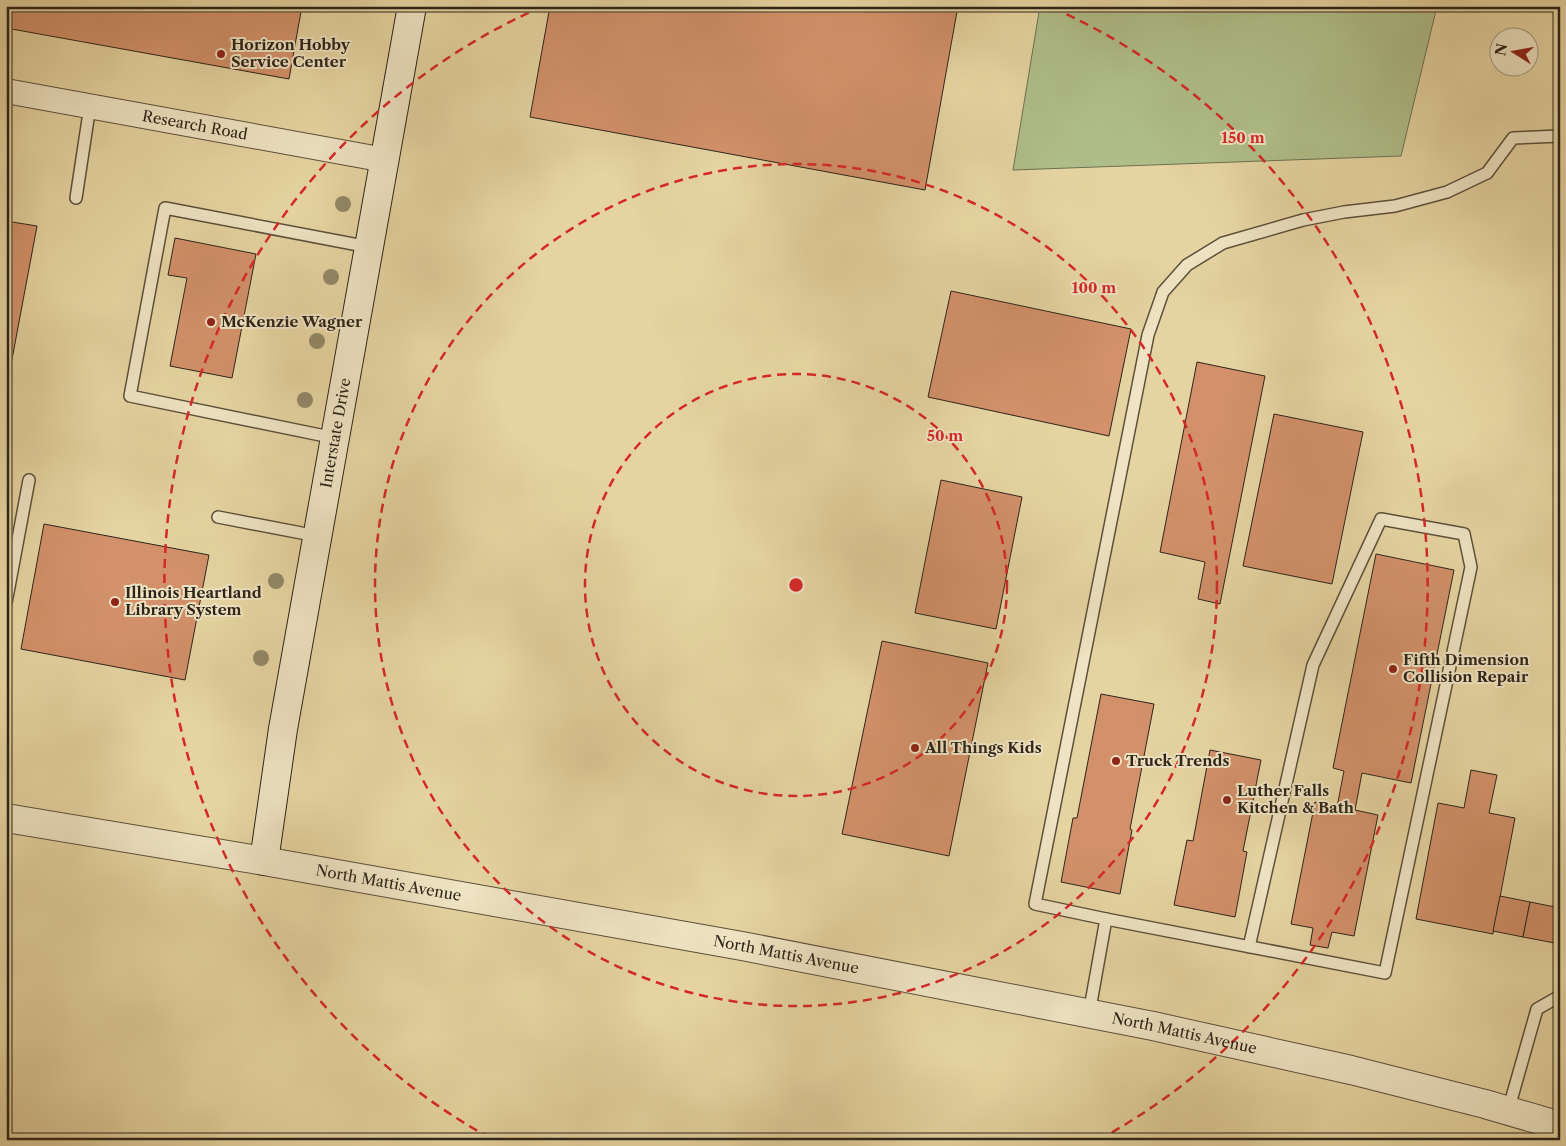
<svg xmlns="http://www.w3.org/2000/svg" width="1566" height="1146" viewBox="0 0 1566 1146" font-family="'Libre Caslon Text',serif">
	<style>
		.green { fill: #afbe89; stroke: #6e7151 }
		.building { fill: #d2916a; stroke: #2e2419 }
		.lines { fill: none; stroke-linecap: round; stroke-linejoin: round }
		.service-casing { stroke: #5c503b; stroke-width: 14 }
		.minor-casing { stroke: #5c503b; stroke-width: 26 }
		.tertiary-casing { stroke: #5c503b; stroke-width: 30 }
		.secondary-casing { stroke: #2e2419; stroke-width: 30 }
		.service { stroke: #eee3c2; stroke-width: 11 }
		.minor { stroke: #eee3c2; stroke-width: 24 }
		.tertiary { stroke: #eee3c2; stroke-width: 28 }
		.secondary { stroke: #eee3c2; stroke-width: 28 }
		.tree { fill: #928866 }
		.ring { fill: none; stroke: #d62828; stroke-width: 2.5; stroke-dasharray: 9 6 }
		.poi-dot { fill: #8f2418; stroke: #eee3c2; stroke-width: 2 }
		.labels { text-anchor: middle; stroke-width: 4; stroke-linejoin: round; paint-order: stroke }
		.poi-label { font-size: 15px; font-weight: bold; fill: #2e2419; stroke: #eee3c2; text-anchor: start }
		.street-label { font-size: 15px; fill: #2e2419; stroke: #eee3c2 }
		.centre { fill: #d62828; stroke: #eee3c2; stroke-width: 2.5 }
		.ring-label { font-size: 15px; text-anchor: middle; font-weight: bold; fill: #d62828; stroke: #eee3c2; stroke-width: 4; stroke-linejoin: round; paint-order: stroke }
	</style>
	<rect width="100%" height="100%" fill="#e5d4a1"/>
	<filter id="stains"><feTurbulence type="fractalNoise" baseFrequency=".004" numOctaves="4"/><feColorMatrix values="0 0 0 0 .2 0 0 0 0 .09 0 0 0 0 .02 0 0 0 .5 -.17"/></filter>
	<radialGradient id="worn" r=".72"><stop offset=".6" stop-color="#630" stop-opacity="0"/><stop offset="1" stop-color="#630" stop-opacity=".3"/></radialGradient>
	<!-- green -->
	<polygon class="green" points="1040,6 1437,6 1401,156 1013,170"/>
	<!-- building -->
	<g class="building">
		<polygon points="6,6 302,6 289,79 6,28"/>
		<polygon points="550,6 958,6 925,190 530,117"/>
		<polygon points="6,221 37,226 7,386 6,386"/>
		<polygon points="175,238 256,254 232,378 170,366 187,278 168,275"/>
		<polygon points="951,291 1131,329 1109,436 928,397"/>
		<polygon points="1197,362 1265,376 1220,604 1198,599 1205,562 1160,552"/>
		<polygon points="1274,414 1363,432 1332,584 1243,566"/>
		<polygon points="941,480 1022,497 996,629 915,613"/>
		<polygon points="44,524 209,555 185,680 21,649"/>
		<polygon points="1376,554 1454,570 1411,783 1362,773 1355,810 1378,815 1354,936 1332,932 1328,948 1310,945 1313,928 1291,924 1315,802 1337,807 1344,771 1333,768"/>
		<polygon points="882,641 988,663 949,856 842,834"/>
		<polygon points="1101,694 1154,704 1130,829 1132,830 1120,894 1061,882 1073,818 1077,818"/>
		<polygon points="1210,750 1261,760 1243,851 1247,852 1235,917 1174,905 1187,840 1193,841"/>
		<polygon points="1471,770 1497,775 1489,813 1515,818 1493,934 1416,919 1438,803 1464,808"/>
		<polygon points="1500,896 1530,902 1523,937 1493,931"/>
		<polygon points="1530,902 1560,908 1560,944 1523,937"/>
	</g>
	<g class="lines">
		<!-- service casing -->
		<g class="service-casing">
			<g id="service">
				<polyline points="76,198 90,106"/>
				<polyline points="335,438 130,396 165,208 369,247"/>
				<polyline points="218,517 317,536"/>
				<polyline points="6,603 29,480"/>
				<polyline points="1106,919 1385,973 1471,567 1464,534 1381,519 1313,665 1249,947"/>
				<polyline points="1089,1014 1106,919 1035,904 1148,335 1163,292 1187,265 1223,243 1303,220 1344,212 1395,206 1447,192 1487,173 1513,138 1560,136"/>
				<polyline points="1508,1111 1537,1009 1560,996"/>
			</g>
		</g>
		<!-- minor casing -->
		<g class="minor-casing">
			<g id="minor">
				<path id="s1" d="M 6,91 L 385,160"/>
			</g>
		</g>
		<!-- tertiary casing -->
		<g class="tertiary-casing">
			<g id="tertiary">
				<path id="s2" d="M 6,818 L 264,861 L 742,946 L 1153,1026 L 1351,1070 L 1485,1104 L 1560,1126"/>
			</g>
		</g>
		<!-- secondary casing -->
		<g class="secondary-casing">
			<g id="secondary">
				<path id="s3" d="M 264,861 L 283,729 L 412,6"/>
			</g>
		</g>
		<!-- service -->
		<use href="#service" class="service"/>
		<!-- minor -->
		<use href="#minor" class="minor"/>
		<!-- tertiary -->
		<use href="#tertiary" class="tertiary"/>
		<!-- secondary -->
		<use href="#secondary" class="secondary"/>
	</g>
	<!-- trees -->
	<g class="tree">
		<circle cx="343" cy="204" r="8"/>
		<circle cx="331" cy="277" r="8"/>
		<circle cx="317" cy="341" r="8"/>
		<circle cx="305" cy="400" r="8"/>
		<circle cx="276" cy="581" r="8"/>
		<circle cx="261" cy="658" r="8"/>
	</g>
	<!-- distance rings -->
	<g class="ring">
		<circle cx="796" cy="585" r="211"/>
		<circle cx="796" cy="585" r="421"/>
		<path d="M490 1138A632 632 0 0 1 539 8M1053 8A632 632 0 0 1 1102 1138"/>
	</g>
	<!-- markers -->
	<g class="poi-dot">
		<circle cx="221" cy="54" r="5"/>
		<circle cx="211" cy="322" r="5"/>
		<circle cx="115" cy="602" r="5"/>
		<circle cx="1393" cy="669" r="5"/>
		<circle cx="915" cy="748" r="5"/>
		<circle cx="1116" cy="761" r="5"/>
		<circle cx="1227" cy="800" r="5"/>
	</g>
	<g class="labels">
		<!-- poi labels -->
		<g class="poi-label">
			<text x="231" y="50">Horizon Hobby<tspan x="231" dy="17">Service Center</tspan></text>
			<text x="221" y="327">McKenzie Wagner</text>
			<text x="125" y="598">Illinois Heartland<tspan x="125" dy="17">Library System</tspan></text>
			<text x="1403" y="665">Fifth Dimension<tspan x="1403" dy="17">Collision Repair</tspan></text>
			<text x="925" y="753">All Things Kids</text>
			<text x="1126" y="766">Truck Trends</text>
			<text x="1237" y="796">Luther Falls<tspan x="1237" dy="17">Kitchen &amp; Bath</tspan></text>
		</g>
		<!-- street labels -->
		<g class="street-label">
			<text dy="5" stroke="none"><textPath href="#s1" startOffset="192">Research Road</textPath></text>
			<text dy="5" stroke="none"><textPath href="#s3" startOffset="434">Interstate Drive</textPath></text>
			<text dy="5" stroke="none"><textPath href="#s2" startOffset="388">North Mattis Avenue</textPath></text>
			<text dy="5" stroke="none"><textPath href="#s2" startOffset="792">North Mattis Avenue</textPath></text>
			<text dy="5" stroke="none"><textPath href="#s2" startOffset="1198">North Mattis Avenue</textPath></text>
		</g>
	</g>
	<circle cx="796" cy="585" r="8" class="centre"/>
	<g class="ring-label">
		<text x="1243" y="143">150 m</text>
		<text x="1094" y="293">100 m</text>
		<text x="945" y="441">50 m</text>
	</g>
	<!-- margin -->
	<rect width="1566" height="1146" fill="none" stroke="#e5d4a1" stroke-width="25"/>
	<rect x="8" y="8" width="1551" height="1131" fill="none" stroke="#2e2419" stroke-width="2.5"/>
	<rect x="12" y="12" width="1541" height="1121" fill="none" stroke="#2e2419"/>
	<!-- north arrow -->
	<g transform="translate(1514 52) rotate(281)"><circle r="24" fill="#eee3c2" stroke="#a1977e"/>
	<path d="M0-4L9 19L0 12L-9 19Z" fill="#8f2418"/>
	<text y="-8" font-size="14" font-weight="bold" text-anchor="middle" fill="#2e2419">N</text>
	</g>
	<rect width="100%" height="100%" filter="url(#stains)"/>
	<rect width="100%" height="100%" fill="url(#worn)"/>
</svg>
